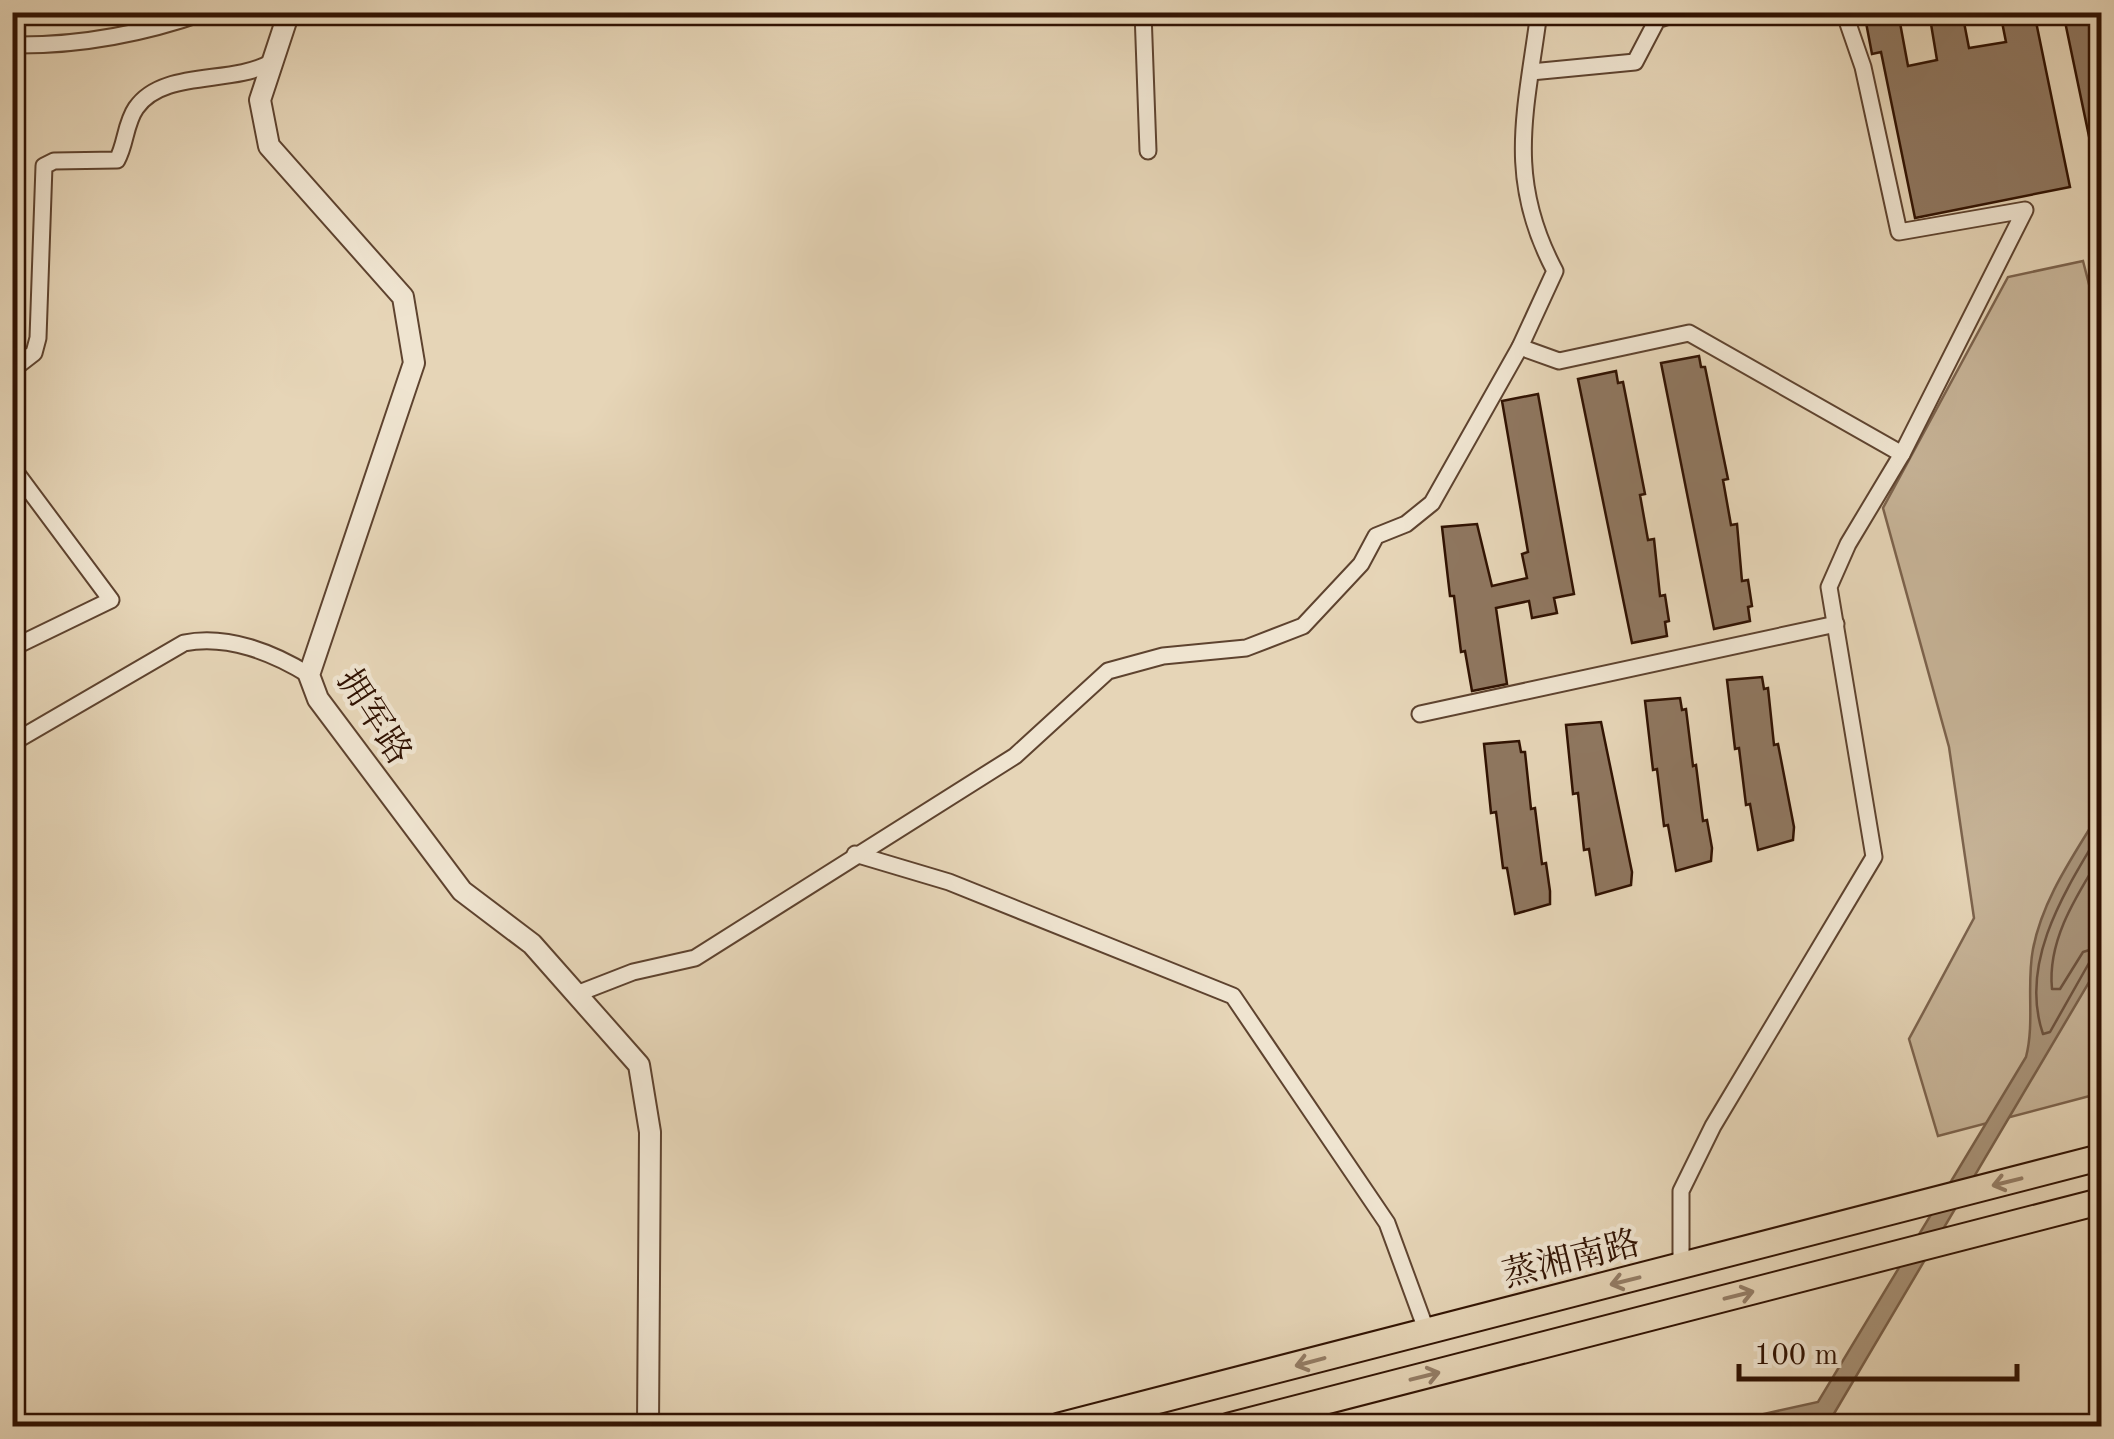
<svg xmlns="http://www.w3.org/2000/svg" width="2114" height="1439" viewBox="0 0 2114 1439" font-family="'Old Standard TT','Noto Serif SC',serif">
	<style>
		.green { fill: #c7b498; stroke: #7c634d; stroke-width: 2.5 }
		.water { fill: #a89379; stroke: #785f49; stroke-width: 2.5 }
		.lines { fill: none; stroke-linecap: round; stroke-linejoin: round }
		.shore { stroke: #6c523e; stroke-width: 2.5 }
		.building { fill: #8f7760; stroke: #301202; stroke-width: 2.5 }
		.minor-casing { stroke: #5e432f; stroke-width: 19 }
		.tertiary-casing { stroke: #5e432f; stroke-width: 24 }
		.primary-casing { stroke: #301202; stroke-width: 29 }
		.minor { stroke: #efe4d0; stroke-width: 15 }
		.tertiary { stroke: #efe4d0; stroke-width: 20 }
		.primary { stroke: #e6d5b7; stroke-width: 25 }
		.oneway { stroke: #947d66 }
		.labels { text-anchor: middle; stroke-width: 9; stroke-linejoin: round; paint-order: stroke }
		.street-label { font-size: 35px; fill: #301202; stroke: #efe4d0 }
	</style>
	<rect width="100%" height="100%" fill="#e6d5b7"/>
	<filter id="stains"><feTurbulence type="fractalNoise" baseFrequency=".002" numOctaves="4"/><feColorMatrix values="0 0 0 0 .2 0 0 0 0 .09 0 0 0 0 .02 0 0 0 .5 -.17"/></filter>
	<radialGradient id="worn" r=".72"><stop offset=".6" stop-color="#630" stop-opacity="0"/><stop offset="1" stop-color="#630" stop-opacity=".3"/></radialGradient>
	<!-- green -->
	<polygon class="green" points="2083,261 2102,335 2101,1093 1938,1136 1909,1039 1974,918 1949,747 1883,508 2008,277"/>
	<!-- water -->
	<path class="water" d="M 2101,810 L 2101,962 L 1832,1417 L 1839,1426 L 1752,1426 L 1759,1415 L 1818,1402 L 2026,1057 C 2035,1022 2026,985 2033,949 C 2043,897 2075,854 2101,810 Z"/>
	<g class="lines">
		<!-- shore -->
		<g class="shore">
			<path d="M 2102,829 C 2067,888 2018,961 2043,1034 L 2050,1032 L 2089,963 L 2102,959"/>
			<path d="M 2102,854 C 2077,895 2047,940 2052,989 L 2060,989 L 2083,952 L 2102,946"/>
		</g>
	</g>
	<!-- building -->
	<g class="building">
		<polygon points="1864,12 1898,12 1908,66 1937,60 1929,12 1962,12 1969,48 2006,42 2000,12 2034,12 2070,187 1915,218 1881,52 1872,54"/>
		<polygon points="2063,12 2085,12 2086,24 2102,21 2102,164 2095,165"/>
		<polygon points="1699,356 1701,367 1705,367 1728,479 1723,480 1731,525 1737,524 1742,581 1748,580 1752,606 1748,607 1750,621 1714,629 1661,363"/>
		<polygon points="1616,371 1618,383 1623,382 1645,494 1640,495 1648,540 1654,539 1660,596 1665,595 1669,621 1665,622 1667,636 1632,643 1578,379"/>
		<polygon points="1538,394 1574,594 1554,598 1557,613 1532,618 1529,601 1496,608 1507,684 1472,691 1465,651 1461,652 1454,596 1450,596 1442,527 1477,524 1492,586 1527,578 1522,554 1528,552 1502,401"/>
		<polygon points="1762,677 1764,689 1768,688 1774,745 1778,744 1794,827 1793,840 1758,850 1750,804 1746,805 1739,748 1735,749 1727,680"/>
		<polygon points="1680,698 1682,710 1686,709 1693,766 1696,765 1703,821 1707,820 1712,848 1711,861 1676,871 1668,825 1664,826 1657,769 1653,770 1645,701"/>
		<polygon points="1601,722 1632,872 1631,885 1596,895 1589,849 1584,850 1578,793 1573,794 1566,725"/>
		<polygon points="1519,741 1521,752 1525,752 1531,809 1535,808 1542,864 1546,863 1550,891 1550,904 1515,914 1507,868 1503,868 1496,812 1491,813 1484,744"/>
	</g>
	<g class="lines">
		<!-- minor casing -->
		<g class="minor-casing">
			<g id="minor">
				<polyline points="1143,12 1148,151"/>
				<polyline points="1844,12 1863,67 1899,232 2025,210 1902,454"/>
				<path d="M 12,45 C 78,46 143,34 205,12"/>
				<polyline points="1531,72 1635,62 1657,20 1681,12"/>
				<polyline points="1520,347 1559,361 1689,333 1902,454 1848,544 1829,587 1874,857 1713,1126 1681,1191 1681,1266"/>
				<path d="M 12,370 L 34,353 L 38,338 L 44,166 L 54,161 L 117,160 C 126,144 125,124 136,108 C 163,69 231,85 270,63"/>
				<polyline points="12,467 111,600 12,648"/>
				<polyline points="1420,714 1836,624"/>
				<path d="M 12,743 L 184,643 C 227,634 274,653 309,675"/>
				<polyline points="855,854 949,882 1233,996 1387,1223 1427,1332"/>
				<path d="M 579,993 L 633,972 L 695,958 L 1015,756 L 1108,671 L 1163,656 L 1246,648 L 1303,626 L 1361,564 L 1376,536 L 1406,524 L 1432,503 L 1520,347 L 1555,271 C 1505,177 1526,112 1539,12"/>
				<polyline points="1309,1426 1310,1405"/>
			</g>
		</g>
		<!-- tertiary casing -->
		<g class="tertiary-casing">
			<polyline id="tertiary" points="289,12 260,100 269,146 403,297 414,363 309,675 318,699 462,891 532,944 639,1065 650,1132 648,1426"/>
		</g>
		<!-- primary casing -->
		<g class="primary-casing">
			<g id="primary">
				<polyline points="1059,1426 2102,1157"/>
				<polyline points="1229,1426 2102,1201"/>
			</g>
		</g>
		<!-- minor -->
		<use href="#minor" class="minor"/>
		<!-- tertiary -->
		<use href="#tertiary" class="tertiary"/>
		<!-- primary -->
		<use href="#primary" class="primary"/>
	</g>
	<!-- one-way arrows -->
	<defs><path id="oneway-shaft" d="M-6 0H5M1.5-3L5.5 0L1.5 3" fill="none" stroke-width="1.6" stroke-linecap="round" stroke-linejoin="round" transform="scale(2.5)"/></defs>
	<g class="oneway">
		<use href="#oneway-shaft" transform="translate(2007 1182) rotate(166)"/>
		<use href="#oneway-shaft" transform="translate(1625 1281) rotate(166)"/>
		<use href="#oneway-shaft" transform="translate(1739 1295) rotate(-14)"/>
		<use href="#oneway-shaft" transform="translate(1310 1362) rotate(165)"/>
		<use href="#oneway-shaft" transform="translate(1425 1376) rotate(-14)"/>
	</g>
	<g class="labels">
		<!-- street labels -->
		<g class="street-label">
			<text transform="translate(375 716) rotate(57)" y="12">拥军路</text>
			<text transform="translate(1571 1258) rotate(-14)" y="12">蒸湘南路</text>
		</g>
	</g>
	<!-- margin -->
	<rect width="2114" height="1439" fill="none" stroke="#e6d5b7" stroke-width="50"/>
	<rect x="15" y="15" width="2084" height="1409" fill="none" stroke="#301202" stroke-width="5"/>
	<rect x="25" y="25" width="2064" height="1389" fill="none" stroke="#301202" stroke-width="2.5"/>
	<!-- scale -->
	<path d="M1739 1364v15h278v-15" fill="none" stroke="#301202" stroke-width="5"/>
	<text x="1754" y="1364" font-size="30" fill="#301202" stroke="#efe4d0" stroke-width="8" paint-order="stroke">100 m</text>
	<rect width="100%" height="100%" filter="url(#stains)"/>
	<rect width="100%" height="100%" fill="url(#worn)"/>
</svg>
